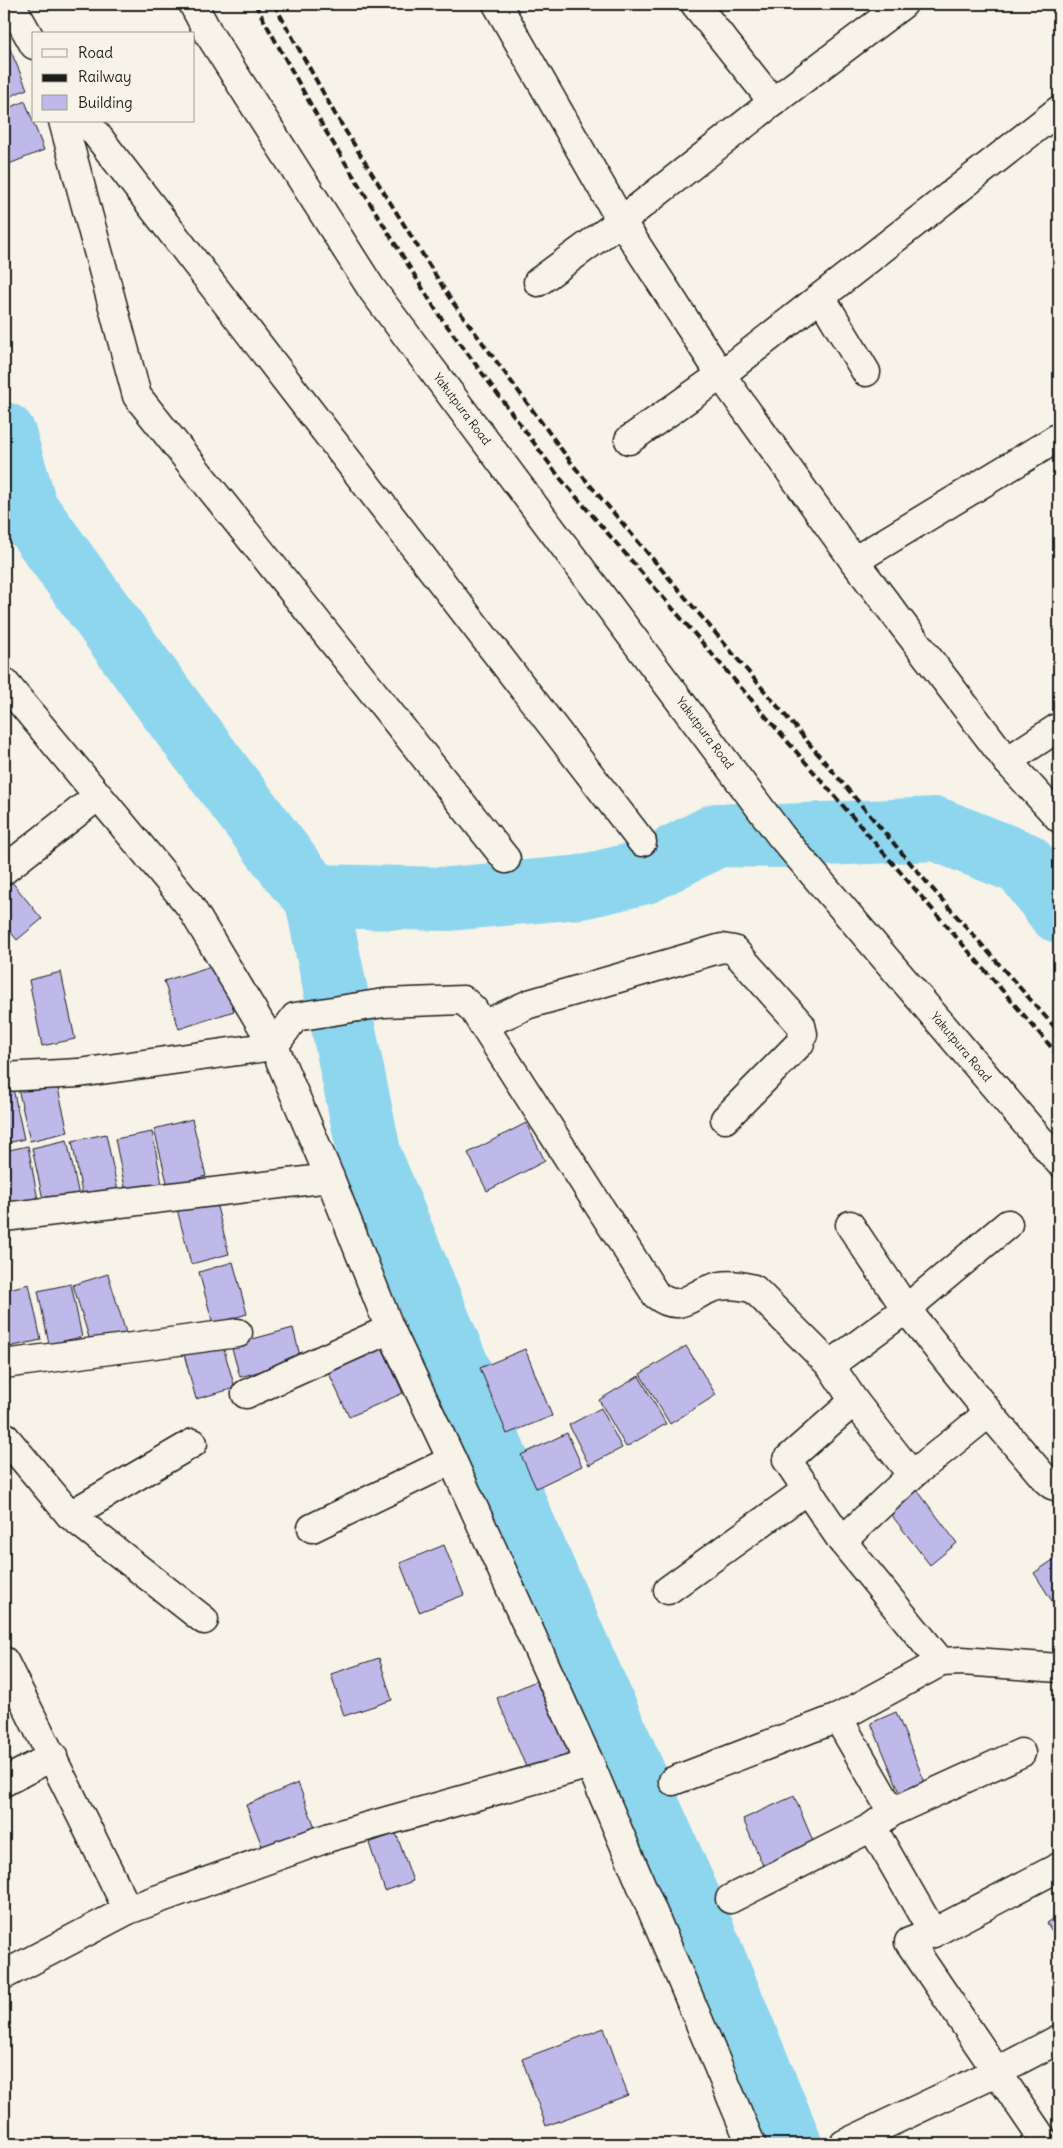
<svg xmlns="http://www.w3.org/2000/svg" width="1063" height="2148" viewBox="0 0 1063 2148" font-family="Delius,sans-serif">
	<style>
		.lines { fill: none; stroke-linecap: round; stroke-linejoin: round }
		.river { stroke: #8dd6ee; stroke-width: 64 }
		.building { fill: #bfb9ea; stroke: #1c1c1c }
		.street-casing { stroke: #1c1c1c; stroke-width: 31 }
		.secondary-casing { stroke: #1c1c1c; stroke-width: 31 }
		.street { stroke: #f7f3e8; stroke-width: 28 }
		.secondary { stroke: #f7f3e8; stroke-width: 28 }
		.rail { stroke: #1c1c1c; stroke-width: 4; stroke-dasharray: 8 4; stroke-linecap: butt }
		.labels { text-anchor: middle; stroke-width: 4; stroke-linejoin: round; paint-order: stroke }
		.street-label { font-size: 12px; fill: #1c1c1c; stroke: #f7f3e8 }
	</style>
	<rect width="100%" height="100%" fill="#f7f3e8"/>
	<filter id="ink" filterUnits="userSpaceOnUse"><feTurbulence type="fractalNoise" baseFrequency=".02" numOctaves="2"/><feDisplacementMap in="SourceGraphic" scale="10" xChannelSelector="R" yChannelSelector="G"/><feConvolveMatrix kernelMatrix="1 2 1 2 8 2 1 2 1" color-interpolation-filters="sRGB"/></filter>
	<g filter="url(#ink)">
		<g class="lines">
			<!-- river -->
			<g class="river">
				<polyline points="4,434 26,509 171,709 296,875 316,896 370,1157 523,1524 693,1908 790,2144"/>
				<polyline points="316,896 449,899 581,887 645,872 717,835 781,836 936,829 1024,864 1059,911"/>
			</g>
		</g>
		<!-- building -->
		<g class="building">
			<polygon points="4,35 27,89 4,99"/>
			<polygon points="25,101 44,150 4,166 4,110"/>
			<polygon points="7,876 42,919 17,940 4,924 4,878"/>
			<polygon points="218,964 234,1011 179,1029 164,981"/>
			<polygon points="61,972 75,1039 42,1046 29,980"/>
			<polygon points="12,1084 24,1139 4,1144 4,1085"/>
			<polygon points="17,1084 57,1084 68,1132 30,1141"/>
			<polygon points="192,1119 206,1176 168,1186 154,1129"/>
			<polygon points="526,1123 545,1161 487,1191 468,1153"/>
			<polygon points="152,1132 162,1184 126,1192 115,1139"/>
			<polygon points="106,1134 118,1191 83,1198 72,1141"/>
			<polygon points="67,1140 79,1196 44,1204 32,1148"/>
			<polygon points="28,1146 38,1200 4,1206 4,1151"/>
			<polygon points="215,1199 229,1254 191,1264 177,1209"/>
			<polygon points="233,1262 247,1314 213,1324 199,1272"/>
			<polygon points="108,1274 126,1333 91,1344 73,1285"/>
			<polygon points="29,1284 41,1340 4,1348 4,1290"/>
			<polygon points="71,1284 82,1337 49,1344 38,1291"/>
			<polygon points="293,1328 301,1360 240,1377 231,1345"/>
			<polygon points="222,1343 235,1388 196,1399 184,1354"/>
			<polygon points="381,1345 403,1393 349,1417 327,1369"/>
			<polygon points="686,1346 716,1395 670,1424 640,1374"/>
			<polygon points="525,1349 552,1416 507,1434 480,1368"/>
			<polygon points="639,1376 666,1424 626,1447 599,1400"/>
			<polygon points="601,1408 622,1448 589,1465 569,1425"/>
			<polygon points="567,1433 582,1466 536,1488 521,1455"/>
			<polygon points="911,1482 957,1543 930,1565 883,1504"/>
			<polygon points="444,1545 464,1595 419,1612 400,1563"/>
			<polygon points="1059,1556 1059,1612 1034,1573"/>
			<polygon points="379,1658 392,1700 344,1716 331,1674"/>
			<polygon points="543,1678 575,1754 529,1774 497,1698"/>
			<polygon points="896,1712 926,1785 901,1795 871,1723"/>
			<polygon points="298,1783 316,1830 264,1851 246,1805"/>
			<polygon points="794,1796 815,1846 764,1868 743,1819"/>
			<polygon points="396,1833 413,1881 385,1891 369,1843"/>
			<polygon points="1059,1915 1059,1943 1047,1923"/>
			<polygon points="604,2028 628,2095 546,2126 522,2059"/>
		</g>
		<g class="lines">
			<!-- street casing -->
			<g class="street-casing">
				<g id="street">
					<polyline points="11,4 34,45"/>
					<polyline points="193,4 209,34 371,288 781,836 1059,1162"/>
					<polyline points="497,4 621,221 721,375 854,561 1059,437"/>
					<polyline points="695,4 773,102"/>
					<polyline points="63,121 137,396 506,859"/>
					<polyline points="86,121 642,842"/>
					<polyline points="538,282 621,221 773,102 903,4"/>
					<polyline points="821,297 866,372"/>
					<polyline points="629,440 721,375 1059,110"/>
					<polyline points="854,561 1007,761"/>
					<polyline points="4,682 190,906 274,1046 330,1178 390,1329 452,1460 590,1764 330,1837 128,1910 4,1975"/>
					<polyline points="1059,727 1007,761 1059,818"/>
					<polyline points="4,870 98,796"/>
					<polyline points="483,1025 529,1004 722,948 734,950 801,1025 803,1034 800,1043 725,1119"/>
					<path d="M 4,1077 L 79,1073 L 274,1046 L 295,1017 L 384,1003 L 463,1000 L 473,1009 L 656,1295 C 683,1316 693,1290 720,1286 C 732,1284 743,1286 754,1289 L 830,1365 L 854,1401 L 912,1475"/>
					<polyline points="4,1217 330,1178"/>
					<polyline points="850,1225 906,1309 989,1413 1046,1480 1052,1485 1059,1487"/>
					<polyline points="4,1364 238,1333"/>
					<polyline points="830,1365 906,1309 1008,1224"/>
					<polyline points="246,1394 390,1329"/>
					<polyline points="854,1401 787,1460 842,1541 941,1662 962,1661 1059,1668"/>
					<polyline points="4,1436 70,1515 204,1620"/>
					<polyline points="70,1515 193,1443"/>
					<polyline points="312,1528 452,1460"/>
					<polyline points="842,1541 912,1475 989,1413"/>
					<polyline points="668,1590 808,1489"/>
					<polyline points="4,1661 128,1910"/>
					<polyline points="838,1718 892,1812"/>
					<polyline points="673,1781 838,1718 941,1662"/>
					<polyline points="4,1782 53,1756"/>
					<polyline points="872,1827 933,1933 909,1942 1046,2144"/>
					<polyline points="730,1899 872,1827 892,1812 1021,1753"/>
					<polyline points="933,1933 1059,1867"/>
					<polyline points="844,2144 996,2072 1059,2039"/>
				</g>
			</g>
			<!-- secondary casing -->
			<g class="secondary-casing">
				<polyline id="secondary" points="590,1764 751,2144"/>
			</g>
			<!-- street -->
			<use href="#street" class="street"/>
			<!-- secondary -->
			<use href="#secondary" class="secondary"/>
			<!-- rail -->
			<g class="rail">
				<polyline points="255,4 322,125 439,315 560,478 1059,1056"/>
				<polyline points="274,4 335,114 451,300 573,465 929,885 1059,1032"/>
			</g>
		</g>
	</g>
	<g class="labels">
		<!-- street labels -->
		<g class="street-label">
			<text transform="translate(462 409) rotate(53)" y="4">Yakutpura Road</text>
			<text transform="translate(705 733) rotate(53)" y="4">Yakutpura Road</text>
			<text transform="translate(961 1047) rotate(50)" y="4">Yakutpura Road</text>
		</g>
	</g>
	<!-- margin -->
	<rect width="1063" height="2148" fill="none" stroke="#f7f3e8" stroke-width="20"/>
	<rect x="10" y="10" width="1043" height="2128" fill="none" stroke="#1c1c1c" stroke-width="2" filter="url(#ink)"/>
	<!-- legend -->
	<rect x="32" y="32" width="162" height="90" fill="#f7f3e8" stroke="#9f9d96"/>
	<rect x="42" y="49" width="25" height="8" fill="#f7f3e8" stroke="#9f9d96"/>
	<text x="78" y="58" font-size="15" fill="#1c1c1c">Road</text>
	<rect x="42" y="74" width="25" height="8" fill="#1c1c1c" stroke="#9f9d96"/>
	<text x="78" y="82" font-size="15" fill="#1c1c1c">Railway</text>
	<rect x="42" y="95" width="25" height="15" fill="#bfb9ea" stroke="#9f9d96"/>
	<text x="78" y="108" font-size="15" fill="#1c1c1c">Building</text>
</svg>
